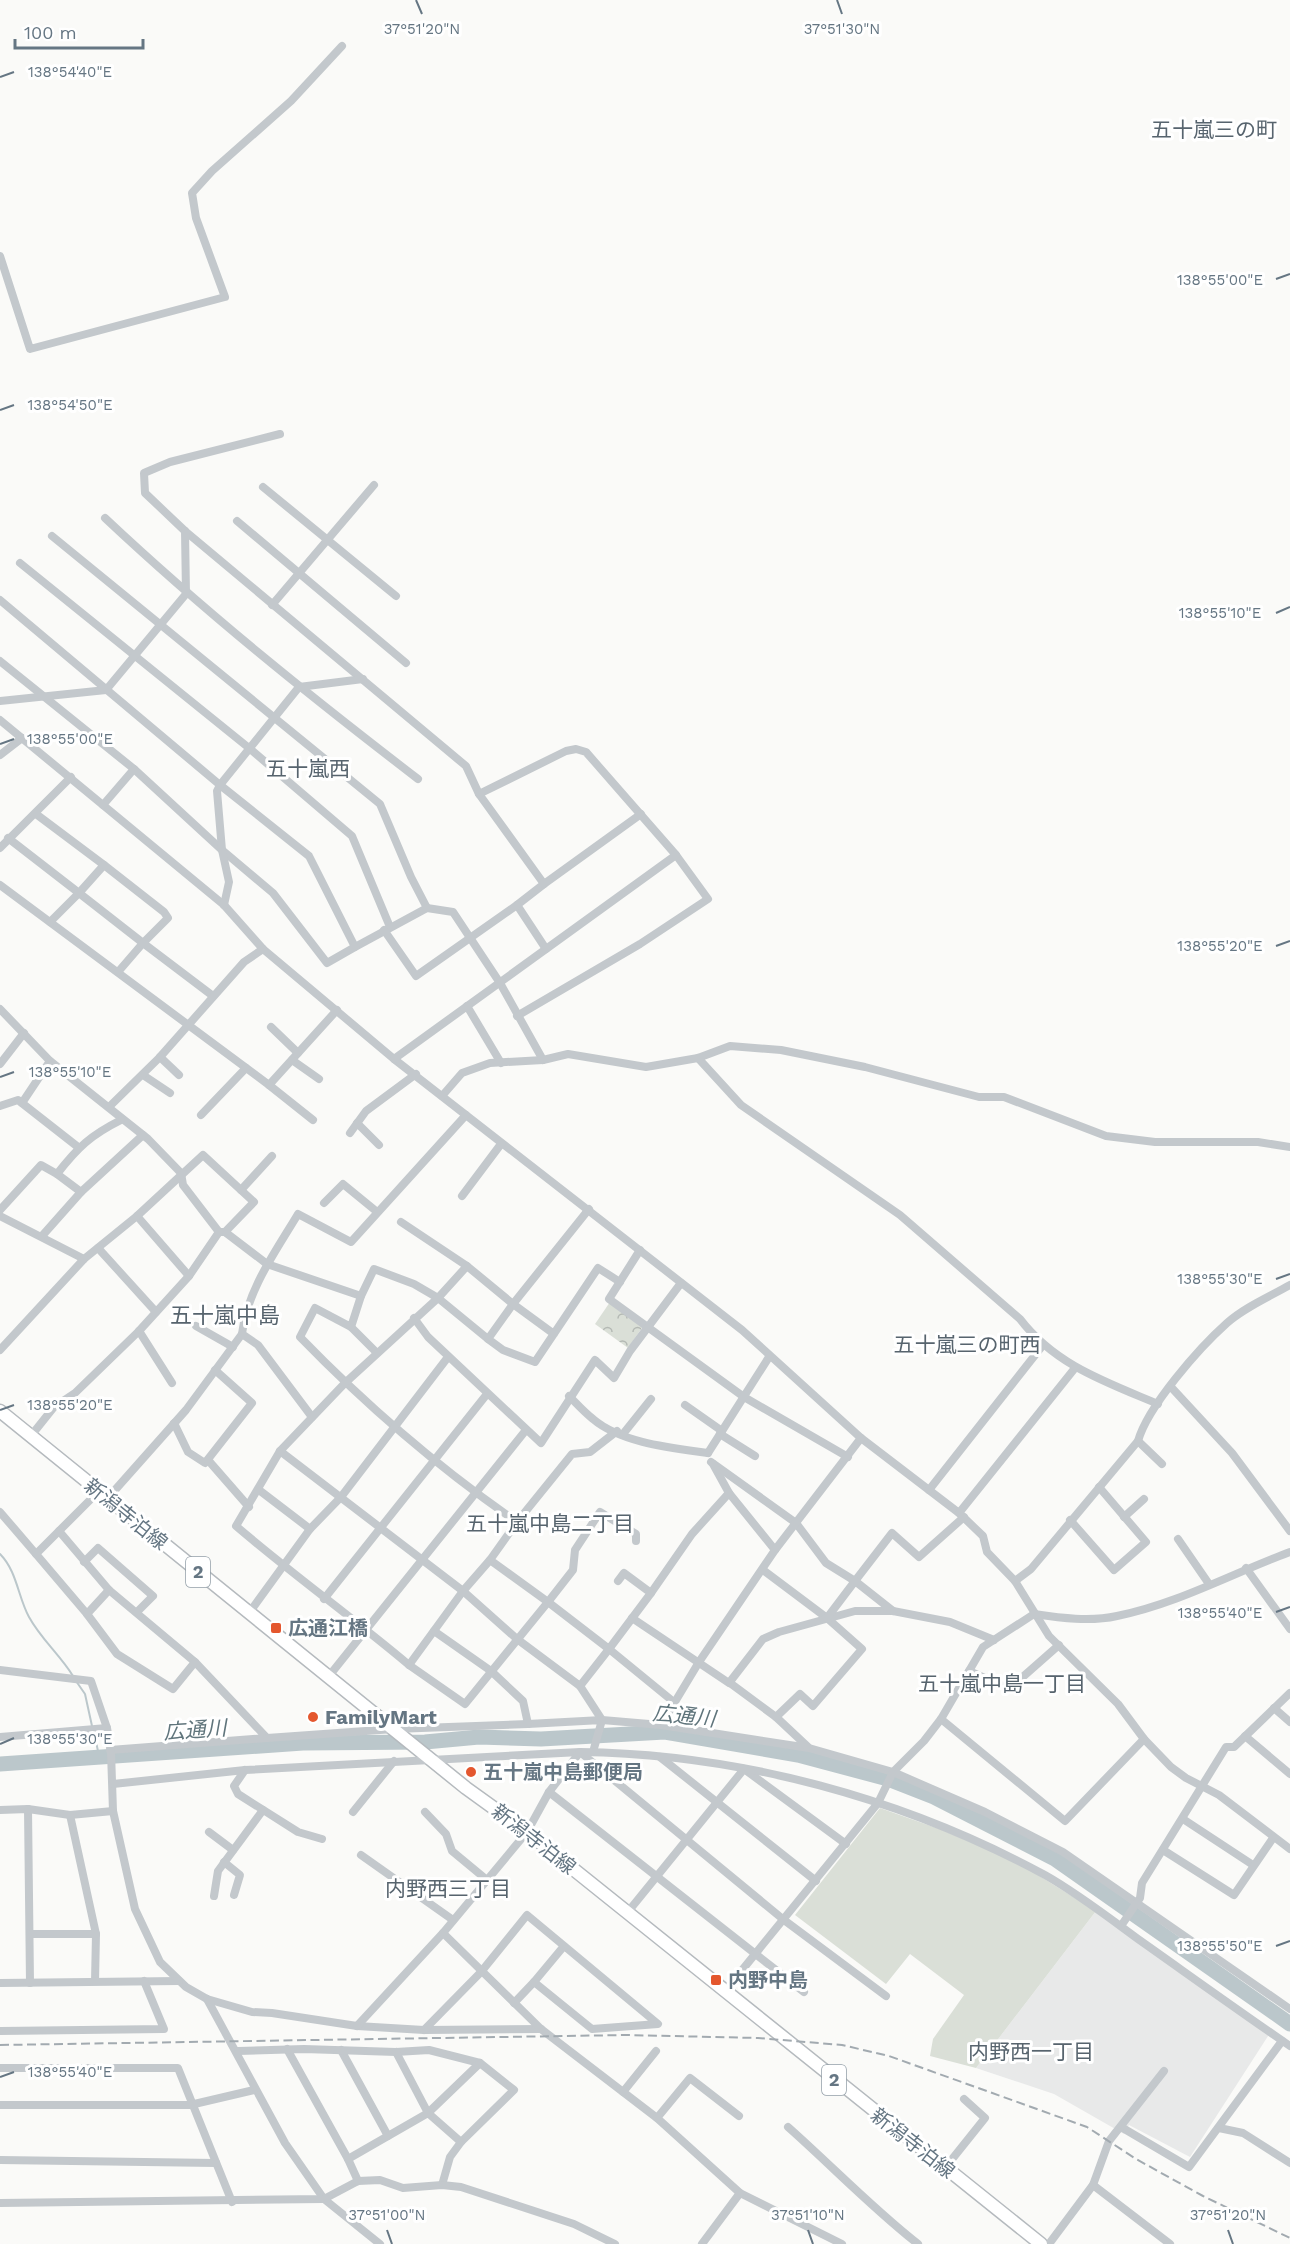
<svg xmlns="http://www.w3.org/2000/svg" width="1290" height="2244" viewBox="0 0 1290 2244" font-family="'Work Sans','Noto Sans JP',sans-serif">
	<style>
		.built { fill: #e8e9e9 }
		.forest { fill: url(#forest-crowns) }
		.pitch { fill: #dadfd7 }
		.lines { fill: none; stroke-linecap: round; stroke-linejoin: round }
		.stream { stroke: #bbc7cb; stroke-width: 2 }
		.river { stroke: #bbc7cb; stroke-width: 15 }
		.primary-casing { stroke: #b5babe; stroke-width: 15 }
		.street { stroke: #c3c8cc; stroke-width: 8 }
		.primary { stroke: #fff; stroke-width: 12 }
		.rail { stroke: #a2aab0; stroke-width: 2; stroke-dasharray: 9 4.5; stroke-linecap: butt }
		.ticks { fill: none; stroke: #657683; stroke-width: 2 }
		.poi-dot { fill: #e4572e; stroke: #fff; stroke-width: 2 }
		.labels { text-anchor: middle; stroke-width: 6; stroke-linejoin: round; paint-order: stroke }
		.shield { fill: #fff; stroke: #939fa8; stroke-width: 1.5 }
		.shield-label { font-size: 18px; font-weight: bold; fill: #657683 }
		.street-label { font-size: 20px; fill: #657683; stroke: #fff }
		.poi-label { font-size: 20px; font-weight: bold; fill: #657683; stroke: #fff; text-anchor: start }
		.neighbourhood-label { font-size: 21px; fill: #57646e; stroke: #fff }
		.water-label { font-size: 21px; font-style: italic; fill: #60757c; stroke: #fff }
		.quarter-label { font-size: 22px; fill: #57646e; stroke: #fff }
		.ticks-label { font-size: 15px; text-anchor: middle; fill: #657683; stroke: #fff; stroke-width: 6; stroke-linejoin: round; paint-order: stroke }
	</style>
	<defs>
		<pattern id="forest-crowns" width="20" height="18" patternUnits="userSpaceOnUse" patternTransform="scale(1.5)"><rect width="20" height="18" fill="#dadfd7"/><path d="M2 6a3 3 0 1 1 6 0M12 15a3 3 0 1 1 6 0" fill="none" stroke="#b4b9b4"/></pattern>
	</defs>
	<rect width="100%" height="100%" fill="#fafaf8"/>
	<!-- built -->
	<polygon class="built" points="1096,1911 1270,2033 1190,2157 1129,2125 1124,2134 1054,2094 976,2068"/>
	<!-- forest -->
	<polygon class="forest" points="610,1302 644,1325 628,1348 595,1324"/>
	<!-- pitch -->
	<polygon class="pitch" points="880,1808 942,1830 1015,1861 1096,1911 976,2068 930,2056 933,2039 964,1995 910,1954 886,1984 795,1915"/>
	<g class="lines">
		<!-- stream -->
		<g class="stream">
			<path d="M 0,1554 C 17,1571 18,1597 29,1617 C 41,1639 60,1655 73,1676"/>
			<polyline points="76,1681 85,1694 92,1726"/>
			<polyline points="94,1732 99,1756"/>
		</g>
		<!-- river -->
		<polyline class="river" points="0,1764 303,1743 425,1742 479,1737 541,1739 665,1732 798,1755 888,1779 934,1797 1055,1859 1290,2024"/>
		<!-- primary casing -->
		<g class="primary-casing">
			<polyline id="primary" points="0,1411 466,1788 527,1832 1041,2244"/>
		</g>
		<!-- street -->
		<g class="street">
			<polyline points="0,256 30,349 225,297 196,218 192,193 212,171 291,101 342,46"/>
			<polyline points="280,434 170,462 144,473 145,493 185,531 466,766 479,794 544,884 517,905 546,949"/>
			<polyline points="263,487 396,596"/>
			<path d="M 105,518 C 205,612 310,696 418,779"/>
			<polyline points="237,521 406,663"/>
			<polyline points="52,536 380,804 411,877 427,908"/>
			<polyline points="20,563 249,748 352,836 390,927"/>
			<polyline points="0,600 220,785 309,856 355,947 427,908 453,912 500,983 543,1060"/>
			<polyline points="272,605 374,485"/>
			<polyline points="0,661 134,769 222,850 273,893 327,963 355,947"/>
			<polyline points="0,701 106,690 186,594 185,531"/>
			<polyline points="0,720 224,905 263,949 394,1059 742,1330 861,1438 959,1513 983,1536 987,1552 1015,1581 1049,1636 1118,1704 1144,1739 1171,1767 1186,1778 1219,1795 1290,1849"/>
			<polyline points="0,755 22,738"/>
			<polyline points="479,794 566,751 576,749 586,752 676,855 708,899 640,944 517,1016"/>
			<polyline points="103,805 134,769"/>
			<polyline points="8,838 79,893 104,865 36,814"/>
			<polyline points="0,848 71,777"/>
			<polyline points="544,884 641,814"/>
			<polyline points="0,885 269,1085 337,1010"/>
			<polyline points="224,905 229,882 222,850 217,791 220,785 299,687 363,679"/>
			<polyline points="50,922 79,893 143,943 168,918 164,912 104,865"/>
			<polyline points="384,930 416,976 517,905"/>
			<polyline points="118,972 143,943 213,996"/>
			<polyline points="467,1006 501,1063"/>
			<polyline points="0,1009 50,1061 148,1139 181,1173 183,1185 219,1232 225,1232 267,1264 361,1296"/>
			<polyline points="271,1027 298,1053"/>
			<polyline points="160,1057 179,1075"/>
			<path d="M 698,1058 L 741,1105 L 900,1215 L 1020,1319 C 1055,1365 1106,1382 1158,1404"/>
			<polyline points="394,1059 676,855"/>
			<polyline points="292,1060 319,1079"/>
			<polyline points="0,1064 24,1033"/>
			<polyline points="143,1075 170,1093"/>
			<polyline points="269,1085 313,1120"/>
			<polyline points="442,1096 462,1073 490,1063 543,1060 568,1054 646,1067 698,1058 730,1046 781,1050 865,1067 979,1097 1004,1097 1106,1136 1155,1142 1258,1142 1290,1147"/>
			<polyline points="22,1103 50,1061"/>
			<polyline points="0,1106 18,1100 78,1147"/>
			<polyline points="110,1106 160,1057 244,962 263,949"/>
			<polyline points="201,1115 246,1068"/>
			<polyline points="357,1123 379,1145"/>
			<polyline points="350,1133 366,1111 416,1074"/>
			<polyline points="57,1174 81,1192"/>
			<polyline points="241,1190 272,1156"/>
			<polyline points="462,1196 501,1144"/>
			<polyline points="324,1203 343,1184 376,1211"/>
			<path d="M 0,1210 L 41,1165 L 57,1174 C 78,1147 91,1135 121,1120"/>
			<polyline points="0,1216 84,1259"/>
			<polyline points="137,1216 189,1276"/>
			<polyline points="401,1222 467,1266"/>
			<polyline points="42,1236 81,1192 143,1135"/>
			<polyline points="98,1248 156,1312"/>
			<polyline points="640,1250 609,1299 744,1397 848,1457"/>
			<polyline points="414,1318 428,1337 541,1443 595,1360 614,1378 630,1351 681,1283"/>
			<polyline points="196,1326 233,1347"/>
			<polyline points="351,1327 377,1353"/>
			<polyline points="139,1331 172,1383"/>
			<polyline points="554,1334 513,1304 488,1339 503,1350 535,1362 598,1268 620,1282"/>
			<path d="M 488,1339 L 438,1298 L 414,1284 L 374,1269 L 361,1296 L 351,1327 L 315,1308 L 300,1337 C 366,1405 439,1468 517,1522 L 490,1560 L 548,1602 L 573,1570 L 575,1550 L 600,1512 L 636,1534 L 636,1541"/>
			<polyline points="0,1350 84,1259 137,1216 203,1155 254,1202 225,1232"/>
			<polyline points="1171,1387 1232,1453 1290,1531"/>
			<path d="M 569,1396 C 577,1404 584,1412 593,1419 C 621,1443 672,1448 708,1453"/>
			<polyline points="685,1405 722,1431"/>
			<path d="M 312,1417 L 258,1345 L 242,1334 C 247,1290 276,1251 298,1214 L 351,1242 L 466,1115"/>
			<polyline points="174,1423 188,1452 205,1463 252,1403 215,1370"/>
			<polyline points="623,1434 651,1399"/>
			<polyline points="720,1434 755,1456"/>
			<polyline points="30,1437 54,1407 75,1393 139,1331 189,1276 219,1232"/>
			<polyline points="1138,1441 1162,1464"/>
			<polyline points="280,1451 463,1591 517,1639 580,1686 602,1720 661,1725 809,1748 893,1772 985,1812 1063,1852 1290,2009"/>
			<polyline points="708,1453 769,1357"/>
			<polyline points="208,1460 249,1507"/>
			<polyline points="711,1462 796,1523 826,1563 855,1581 892,1533 919,1557 964,1517"/>
			<polyline points="713,1464 729,1493 775,1550"/>
			<polyline points="259,1490 310,1529 341,1497 448,1357"/>
			<polyline points="929,1490 1043,1345"/>
			<polyline points="98,1492 59,1531 109,1590 195,1662 267,1738 110,1750"/>
			<polyline points="107,1499 186,1410 242,1334"/>
			<polyline points="0,1512 36,1554"/>
			<polyline points="959,1513 1075,1368"/>
			<polyline points="1124,1517 1144,1499"/>
			<polyline points="1070,1520 1114,1570 1146,1542 1099,1487"/>
			<polyline points="517,1522 572,1454 590,1452 617,1431"/>
			<polyline points="59,1531 36,1554 87,1614"/>
			<polyline points="1178,1539 1209,1584"/>
			<path d="M 490,1560 L 463,1591 L 409,1665 C 352,1617 292,1574 236,1526 L 280,1451 L 345,1383 L 438,1298 L 467,1266 L 513,1304 L 589,1209"/>
			<polyline points="84,1562 98,1548 153,1596 137,1612"/>
			<polyline points="1246,1568 1290,1629"/>
			<polyline points="763,1570 827,1618 862,1649 813,1706 800,1694 776,1717 808,1747"/>
			<path d="M 1015,1581 L 1031,1569 L 1138,1441 C 1148,1406 1199,1348 1227,1323 C 1245,1307 1269,1297 1290,1285"/>
			<polyline points="109,1590 87,1614 117,1654 173,1689 195,1662"/>
			<polyline points="651,1593 692,1534 729,1493"/>
			<polyline points="324,1599 487,1394"/>
			<polyline points="249,1613 310,1529"/>
			<polyline points="632,1618 729,1683 763,1639 779,1632 855,1611 893,1611 950,1622 994,1640"/>
			<polyline points="827,1618 855,1581 893,1611"/>
			<polyline points="434,1631 491,1671 523,1701 528,1724 602,1720 593,1752"/>
			<polyline points="409,1665 465,1704 548,1602 609,1649 651,1593 624,1573 618,1581"/>
			<polyline points="0,1670 91,1681 107,1728 111,1752 113,1811 135,1909 160,1962 186,1987 207,1999 252,2012 272,2013 357,2026 424,2030 541,2029"/>
			<polyline points="969,1671 1009,1689 1059,1645"/>
			<polyline points="329,1676 526,1430"/>
			<polyline points="730,1683 776,1717"/>
			<polyline points="580,1686 609,1649 675,1703"/>
			<polyline points="1274,1708 1290,1722"/>
			<polyline points="941,1719 1065,1821 1144,1739"/>
			<polyline points="661,1725 699,1662 775,1550 861,1438"/>
			<polyline points="1245,1736 1290,1774"/>
			<polyline points="0,1737 107,1728"/>
			<polyline points="267,1738 394,1729 528,1724"/>
			<polyline points="660,1757 816,1881"/>
			<polyline points="245,1770 234,1786 238,1794 298,1832 322,1839"/>
			<polyline points="113,1784 245,1770 580,1752 784,1920 886,1996"/>
			<polyline points="549,1792 804,1992"/>
			<polyline points="28,1809 30,1983"/>
			<polyline points="0,1810 28,1809 70,1815 113,1811"/>
			<polyline points="353,1812 394,1761"/>
			<polyline points="425,1812 446,1834 452,1851 487,1880"/>
			<polyline points="70,1815 96,1934 95,1981"/>
			<polyline points="1183,1819 1253,1865"/>
			<polyline points="209,1832 233,1850"/>
			<polyline points="1163,1850 1234,1895 1273,1838"/>
			<polyline points="361,1855 453,1920"/>
			<polyline points="224,1862 240,1875 234,1895"/>
			<polyline points="214,1896 218,1871 263,1810"/>
			<polyline points="627,1913 744,1769 846,1844"/>
			<polyline points="1123,1923 1140,1898 1142,1883 1226,1747 1234,1747 1290,1693"/>
			<polyline points="443,1933 541,2029 657,2118 740,2193 842,2244"/>
			<polyline points="31,1934 96,1934"/>
			<polyline points="0,1983 179,1981"/>
			<path d="M 725,1991 L 878,1803 L 893,1772 L 924,1741 L 941,1719 L 983,1647 L 1034,1614 C 1061,1618 1090,1622 1117,1616 C 1177,1604 1233,1573 1290,1552"/>
			<polyline points="207,1999 285,2143 324,2199 380,2244"/>
			<polyline points="514,2003 534,1982"/>
			<path d="M 357,2026 L 443,1933 L 527,1832 L 549,1792 L 580,1752 C 741,1754 903,1798 1045,1875 C 1077,1893 1108,1917 1138,1939 C 1189,1975 1239,2011 1290,2046"/>
			<polyline points="424,2030 481,1972 527,1915 658,2024 592,2029 534,1982 564,1946"/>
			<polyline points="0,2031 164,2029 144,1981"/>
			<polyline points="287,2049 348,2159"/>
			<polyline points="341,2050 388,2136"/>
			<polyline points="238,2051 304,2049 396,2052 429,2050 480,2063 514,2090 461,2142 428,2113 348,2159 358,2181"/>
			<polyline points="396,2052 428,2113 480,2063"/>
			<polyline points="0,2068 178,2068 232,2202"/>
			<polyline points="623,2092 656,2051"/>
			<polyline points="0,2105 190,2105 254,2090"/>
			<polyline points="657,2118 690,2078 739,2116"/>
			<path d="M 788,2127 C 832,2166 872,2208 918,2244"/>
			<polyline points="1121,2127 1189,2167 1282,2041"/>
			<polyline points="1219,2128 1243,2133 1290,2163"/>
			<polyline points="0,2160 216,2163"/>
			<polyline points="945,2168 985,2118 964,2099"/>
			<polyline points="442,2185 450,2157 461,2142"/>
			<polyline points="1093,2185 1170,2244"/>
			<polyline points="0,2203 324,2199 358,2181 380,2180 403,2188 442,2185 461,2187 574,2224 615,2244"/>
			<polyline points="702,2244 740,2193"/>
			<polyline points="1049,2244 1093,2185 1109,2141 1164,2071"/>
		</g>
		<!-- primary -->
		<use href="#primary" class="primary"/>
		<!-- rail -->
		<polyline class="rail" points="0,2045 627,2035 758,2038 842,2045 889,2056 1087,2127 1136,2159 1203,2196 1290,2238"/>
	</g>
	<!-- ticks -->
	<path class="ticks" d="M 416,0 L 422,14M 837,0 L 842,14M 0,77 L 14,72M 1276,279 L 1290,274M 0,410 L 14,405M 1276,613 L 1290,607M 0,744 L 14,739M 1276,946 L 1290,941M 0,1077 L 14,1072M 1276,1279 L 1290,1274M 0,1410 L 14,1405M 1276,1612 L 1290,1607M 0,1744 L 14,1738M 1276,1946 L 1290,1941M 0,2077 L 14,2072M 387,2230 L 392,2244M 808,2230 L 813,2244M 1228,2230 L 1233,2244"/>
	<!-- markers -->
	<g class="poi-dot">
		<rect x="270" y="1622" width="12" height="12" rx="3"/>
		<circle cx="313" cy="1717" r="6"/>
		<circle cx="471" cy="1772" r="6"/>
		<rect x="710" y="1974" width="12" height="12" rx="3"/>
	</g>
	<g class="labels">
		<!-- shield labels -->
		<g class="shield">
			<rect x="186" y="1557" width="24" height="30" rx="4.5"/>
			<rect x="822" y="2065" width="24" height="30" rx="4.5"/>
		</g>
		<g class="shield-label">
			<text x="198" y="1578">2</text>
			<text x="834" y="2086">2</text>
		</g>
		<!-- street labels -->
		<g class="street-label">
			<text transform="translate(126 1514) rotate(39)" y="7">新潟寺泊線</text>
			<text transform="translate(534 1839) rotate(38)" y="7">新潟寺泊線</text>
			<text transform="translate(913 2143) rotate(38)" y="7">新潟寺泊線</text>
		</g>
		<!-- poi labels -->
		<g class="poi-label">
			<text x="288" y="1635">広通江橋</text>
			<text x="325" y="1724">FamilyMart</text>
			<text x="483" y="1779">五十嵐中島郵便局</text>
			<text x="728" y="1987">内野中島</text>
		</g>
		<!-- neighbourhood labels -->
		<g class="neighbourhood-label">
			<text x="1214" y="137">五十嵐三の町</text>
			<text x="308" y="776">五十嵐西</text>
			<text x="967" y="1352">五十嵐三の町西</text>
			<text x="550" y="1531">五十嵐中島二丁目</text>
			<text x="1002" y="1691">五十嵐中島一丁目</text>
			<text x="448" y="1896">内野西三丁目</text>
			<text x="1031" y="2059">内野西一丁目</text>
		</g>
		<!-- water labels -->
		<g class="water-label">
			<text transform="translate(684 1716) rotate(6)" y="7">広通川</text>
			<text transform="translate(195 1730) rotate(-4)" y="7">広通川</text>
		</g>
		<!-- quarter labels -->
		<g class="quarter-label">
			<text x="225" y="1323">五十嵐中島</text>
		</g>
	</g>
	<g class="ticks-label">
		<text x="422" y="34">37°51'20"N</text>
		<text x="842" y="34">37°51'30"N</text>
		<text x="70" y="77">138°54'40"E</text>
		<text x="1220" y="285">138°55'00"E</text>
		<text x="70" y="410">138°54'50"E</text>
		<text x="1220" y="618">138°55'10"E</text>
		<text x="70" y="744">138°55'00"E</text>
		<text x="1220" y="951">138°55'20"E</text>
		<text x="70" y="1077">138°55'10"E</text>
		<text x="1220" y="1284">138°55'30"E</text>
		<text x="70" y="1410">138°55'20"E</text>
		<text x="1220" y="1618">138°55'40"E</text>
		<text x="70" y="1744">138°55'30"E</text>
		<text x="1220" y="1951">138°55'50"E</text>
		<text x="70" y="2077">138°55'40"E</text>
		<text x="387" y="2220">37°51'00"N</text>
		<text x="808" y="2220">37°51'10"N</text>
		<text x="1228" y="2220">37°51'20"N</text>
	</g>
	<!-- scale -->
	<path d="M15 39v9h128v-9" fill="none" stroke="#657683" stroke-width="3"/>
	<text x="24" y="39" font-size="18" fill="#657683" stroke="#ffffff" stroke-width="4.5" paint-order="stroke">100 m</text>
</svg>
